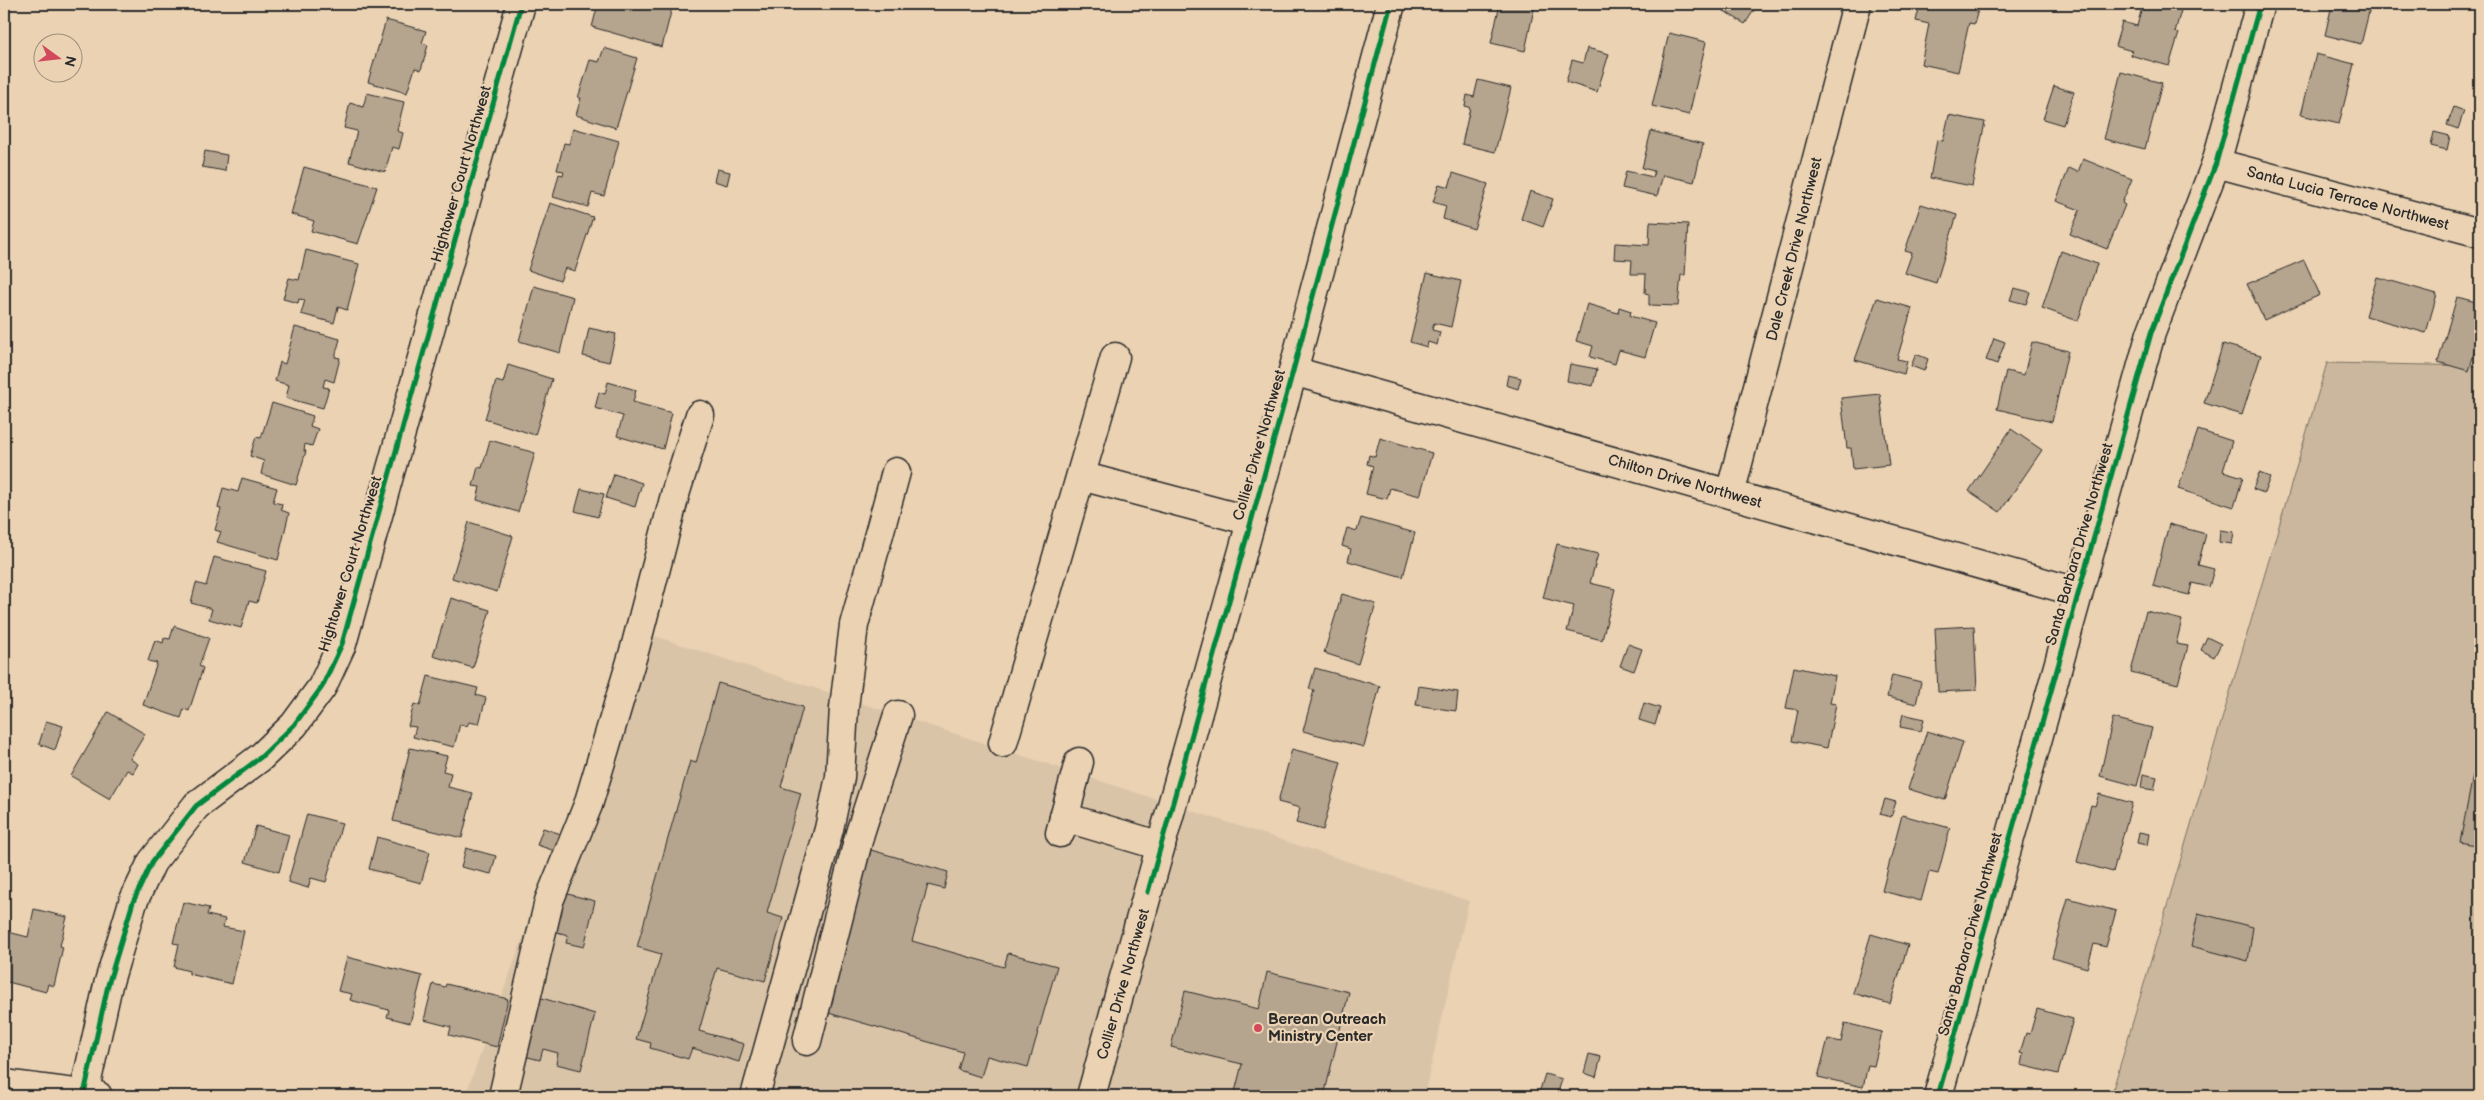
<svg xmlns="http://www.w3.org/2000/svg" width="2484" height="1100" viewBox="0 0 2484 1100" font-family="'Balsamiq Sans',sans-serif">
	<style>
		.built { fill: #dac4a8 }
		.green { fill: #cbb79d; stroke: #7b7164 }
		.building { fill: #b5a48e; stroke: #2b2b2b }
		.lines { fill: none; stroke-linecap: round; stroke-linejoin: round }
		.minor-casing { stroke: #2b2b2b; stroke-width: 31 }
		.major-casing { stroke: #2b2b2b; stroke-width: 31 }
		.minor { stroke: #ead2b3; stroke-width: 28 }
		.major { stroke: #ead2b3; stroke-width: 28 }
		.cycleway-casing { stroke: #ead2b3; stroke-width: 8 }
		.cycleway { stroke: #00873e; stroke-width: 5 }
		.poi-dot { fill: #d1495b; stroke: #ead2b3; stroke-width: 2 }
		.labels { text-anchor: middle; stroke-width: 4.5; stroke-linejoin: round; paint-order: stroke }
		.street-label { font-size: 15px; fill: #2b2b2b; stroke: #ead2b3 }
		.poi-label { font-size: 15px; font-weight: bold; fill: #2b2b2b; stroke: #ead2b3; text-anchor: start }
	</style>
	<rect width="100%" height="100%" fill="#ead2b3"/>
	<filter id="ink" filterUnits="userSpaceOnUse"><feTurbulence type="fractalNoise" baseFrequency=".02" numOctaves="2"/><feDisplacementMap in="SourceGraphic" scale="10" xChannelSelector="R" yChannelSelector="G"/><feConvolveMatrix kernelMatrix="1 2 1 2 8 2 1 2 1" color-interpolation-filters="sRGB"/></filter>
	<g filter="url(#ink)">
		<!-- built -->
		<polygon class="built" points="636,630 1469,901 1424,1096 465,1096"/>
		<!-- green -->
		<polygon class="green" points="2327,363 2480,366 2480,1096 2111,1096"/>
		<!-- building -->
		<g class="building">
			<polygon points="598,4 673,4 662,47 592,27"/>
			<polygon points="1500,4 1535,4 1525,51 1491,43"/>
			<polygon points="1713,4 1758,4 1745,24"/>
			<polygon points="1920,4 1932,7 1933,4 1950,4 1978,10 1974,24 1969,23 1958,72 1921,64 1929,24 1916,21"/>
			<polygon points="2143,4 2172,4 2182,7 2175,32 2179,33 2169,66 2130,55 2132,51 2115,46 2122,22 2137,26"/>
			<polygon points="2326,4 2371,4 2361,44 2325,35 2331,9"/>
			<polygon points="386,20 426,31 422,43 428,45 421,70 415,68 407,93 368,82"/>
			<polygon points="1669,33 1706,42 1689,115 1652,106"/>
			<polygon points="604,48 637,58 616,128 576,115 581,98 578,98 590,60 599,62"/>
			<polygon points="1587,48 1609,54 1597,92 1566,82 1572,60 1583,63"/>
			<polygon points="2316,54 2354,64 2339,124 2301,115"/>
			<polygon points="2121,72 2162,83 2145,149 2104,139"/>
			<polygon points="1478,80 1511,88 1495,152 1462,144 1470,108 1465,106 1467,95 1474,97"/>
			<polygon points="2054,86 2074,92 2063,125 2043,119"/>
			<polygon points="367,93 404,102 397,131 403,133 399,149 392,147 385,172 349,162 357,131 344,128 350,103 363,107"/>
			<polygon points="2454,107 2464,111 2458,129 2447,125"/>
			<polygon points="1949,115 1985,122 1972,186 1930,178 1937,140 1943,141"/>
			<polygon points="573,128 619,141 604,196 592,193 588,207 553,197 559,174 563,175 564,171 557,170 564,143 569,144"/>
			<polygon points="1651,131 1703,144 1694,182 1663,175 1657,196 1622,188 1626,171 1653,177 1654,171 1642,168"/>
			<polygon points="2434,132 2450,136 2447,150 2431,146"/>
			<polygon points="205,151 227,155 225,171 202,167"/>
			<polygon points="2083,159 2132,179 2122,203 2125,205 2107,249 2070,234 2080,210 2056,201 2069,168 2078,172"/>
			<polygon points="304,167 377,187 358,244 311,231 314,221 291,214"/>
			<polygon points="717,169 730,172 727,185 714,181"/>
			<polygon points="1453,173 1488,184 1474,229 1443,219 1446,206 1433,202 1439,184 1449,187"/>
			<polygon points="1530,191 1553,199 1543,227 1521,219"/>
			<polygon points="550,203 593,217 575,271 565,268 560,281 528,270"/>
			<polygon points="1921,204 1957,215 1936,283 1905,273 1912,253 1905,251"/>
			<polygon points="1650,222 1688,224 1685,275 1681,275 1678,306 1649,305 1649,294 1645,293 1646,274 1631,274 1632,260 1614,259 1615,243 1649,245"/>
			<polygon points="306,250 359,264 347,310 338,307 334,323 301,314 305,300 299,299 298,303 283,299 289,278 299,280"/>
			<polygon points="2061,251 2097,264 2078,321 2042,308"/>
			<polygon points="2304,260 2320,295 2264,320 2247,284"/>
			<polygon points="1427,273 1461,281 1451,327 1434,323 1432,330 1440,332 1437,345 1428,342 1427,347 1410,342"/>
			<polygon points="2377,277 2437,294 2426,333 2366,316"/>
			<polygon points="534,286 573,297 560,353 519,341"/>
			<polygon points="2014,288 2030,292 2026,304 2010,300"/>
			<polygon points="2457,297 2480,303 2480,344 2477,343 2469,371 2438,362"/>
			<polygon points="1877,298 1912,308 1897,359 1907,361 1904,374 1855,360"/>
			<polygon points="1587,304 1618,313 1619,307 1631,311 1630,316 1655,323 1645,357 1619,350 1615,364 1590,357 1593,346 1576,341"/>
			<polygon points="295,327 340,339 335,357 340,358 334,382 325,379 323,387 329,388 323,408 286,398 289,385 275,381 280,362 285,364"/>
			<polygon points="589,328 616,334 609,362 583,356"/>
			<polygon points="1994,338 2005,342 1997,364 1986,360"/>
			<polygon points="2032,342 2068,351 2052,422 1997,409 2006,371 2024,375"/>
			<polygon points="2223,344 2261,355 2242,415 2204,403"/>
			<polygon points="1916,354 1928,359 1924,371 1911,366"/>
			<polygon points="1570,364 1597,369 1593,386 1567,381"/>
			<polygon points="508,365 552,379 535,435 485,419 496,381 503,383"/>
			<polygon points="1508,375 1521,378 1518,389 1506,385"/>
			<polygon points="608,382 636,390 633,402 672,413 663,449 617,436 623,416 595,408 599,392 605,394"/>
			<polygon points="1880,394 1889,465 1853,469 1851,448 1847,448 1841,398"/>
			<polygon points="272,403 313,416 310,426 318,429 312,446 305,444 304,451 306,451 296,485 261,474 264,461 250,456 256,437 261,438"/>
			<polygon points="2011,429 2042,450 2000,512 1969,491"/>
			<polygon points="2198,430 2232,441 2223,471 2243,477 2234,507 2178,489"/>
			<polygon points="1380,438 1432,453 1420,496 1390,488 1387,499 1366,494 1373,466 1367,464 1369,455 1375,457"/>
			<polygon points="490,440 535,453 518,512 477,500 480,487 473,486 478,467 482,468"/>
			<polygon points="2259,473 2270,477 2264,493 2253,489"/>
			<polygon points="614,474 642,483 635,507 606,498"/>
			<polygon points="242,478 277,488 273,502 282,504 281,510 289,513 278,560 217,542 221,532 215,530 221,509 218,508 223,488 238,492"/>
			<polygon points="581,489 604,494 598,517 575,511"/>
			<polygon points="1361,518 1415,533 1403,577 1348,561 1351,549 1342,546 1347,528 1357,531"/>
			<polygon points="469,522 513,536 497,592 452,578"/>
			<polygon points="2169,524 2206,534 2198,565 2214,569 2209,587 2192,583 2189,595 2153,586"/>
			<polygon points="2220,530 2234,532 2232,544 2219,542"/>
			<polygon points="1557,544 1598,554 1590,583 1615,589 1602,640 1567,631 1574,606 1543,598"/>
			<polygon points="214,557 266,571 257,603 249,601 241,628 209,619 212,609 191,603 196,583 206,586"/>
			<polygon points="1342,594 1376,604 1358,664 1324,653"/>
			<polygon points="451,598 490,610 473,668 433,656"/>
			<polygon points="2146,611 2182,620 2176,644 2188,646 2178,684 2131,672"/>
			<polygon points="174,626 209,638 199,666 203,668 189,711 184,709 181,718 143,705 157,663 148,661 155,640 163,643 164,638 170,639"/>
			<polygon points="1974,626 1977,690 1938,692 1935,628"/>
			<polygon points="2207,637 2221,644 2214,657 2201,650"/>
			<polygon points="1628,644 1642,649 1634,671 1620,666"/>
			<polygon points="1794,667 1835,676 1830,703 1836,704 1827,748 1792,741 1798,710 1786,708"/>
			<polygon points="1315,668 1380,686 1364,747 1303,731 1314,690 1309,689"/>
			<polygon points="1892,675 1921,682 1916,704 1887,697"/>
			<polygon points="428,676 478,688 476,695 486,698 479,724 469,722 467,726 460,724 454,747 413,737 416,727 408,726 414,704 420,706"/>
			<polygon points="718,683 803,707 781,787 801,793 767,913 783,918 765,981 717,968 699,1031 744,1044 739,1062 692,1048 688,1059 650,1048 651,1043 636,1039 661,954 637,947 690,761 696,763"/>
			<polygon points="1419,686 1458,692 1456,711 1416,705"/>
			<polygon points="1644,703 1660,708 1655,725 1639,720"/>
			<polygon points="108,712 145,734 130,759 138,764 133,773 127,770 110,799 71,776"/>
			<polygon points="1903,714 1924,719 1921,731 1900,727"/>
			<polygon points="2113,718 2152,728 2137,786 2100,776"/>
			<polygon points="46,721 63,726 55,750 39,744"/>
			<polygon points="1927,731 1963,742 1945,800 1908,789"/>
			<polygon points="410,748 447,756 443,771 451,773 448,787 473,793 462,838 393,821"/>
			<polygon points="1292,749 1341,762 1323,830 1296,823 1300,808 1278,802"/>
			<polygon points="2476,760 2480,760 2480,846 2460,842"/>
			<polygon points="2143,774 2157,777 2154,790 2141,788"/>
			<polygon points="2099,794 2132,803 2113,872 2077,862 2091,805 2095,806"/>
			<polygon points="1885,799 1896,802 1891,817 1880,814"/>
			<polygon points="307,814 342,823 326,882 311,878 308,888 288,882"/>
			<polygon points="1902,815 1950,828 1938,874 1929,872 1921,901 1882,891"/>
			<polygon points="256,826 289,835 279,872 245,862"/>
			<polygon points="543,828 561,834 555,851 537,845"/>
			<polygon points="2139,832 2149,834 2147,845 2137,843"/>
			<polygon points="377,837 430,852 421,883 369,869"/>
			<polygon points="466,848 496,856 491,874 461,867"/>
			<polygon points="871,850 948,872 944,889 928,885 912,941 1004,967 1008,953 1057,966 1028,1067 987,1056 981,1077 958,1070 963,1052 825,1012"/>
			<polygon points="556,891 595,901 584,947 566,943 568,935 546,929"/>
			<polygon points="2068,898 2116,911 2106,947 2094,944 2087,968 2052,958"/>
			<polygon points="183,902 209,908 207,915 225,919 223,927 244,931 232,984 189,974 189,971 174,967 179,944 173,943"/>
			<polygon points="34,909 67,917 60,946 63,947 54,986 48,984 46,992 4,981 4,931 28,937"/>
			<polygon points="2198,913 2253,927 2248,961 2191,946"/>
			<polygon points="1871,934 1908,945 1890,1004 1853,993"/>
			<polygon points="347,957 422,976 410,1023 387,1017 389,1010 350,1000 352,994 338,991"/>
			<polygon points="1267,972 1349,992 1324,1096 1234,1096 1242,1064 1171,1047 1185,991 1259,1009"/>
			<polygon points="433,984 445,987 446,984 508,999 497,1047 449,1035 451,1027 424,1020"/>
			<polygon points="532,995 595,1014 581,1070 556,1064 558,1053 543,1049 540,1060 516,1054"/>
			<polygon points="2037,1009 2073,1019 2058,1074 2021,1065 2023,1054 2020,1053 2026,1033 2030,1034"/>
			<polygon points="1845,1023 1882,1032 1874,1066 1868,1065 1863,1087 1818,1077 1828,1039 1841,1042"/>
			<polygon points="1589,1054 1601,1057 1596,1077 1584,1073"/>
			<polygon points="1545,1074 1562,1079 1557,1096 1539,1093"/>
		</g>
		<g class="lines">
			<!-- minor casing -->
			<g class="minor-casing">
				<g id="minor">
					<polyline points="2216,163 2480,233"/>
					<polyline points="1293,371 2077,592"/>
					<polyline points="1081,476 1251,521"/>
					<polyline points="1730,494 1857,4"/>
					<polyline points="1003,743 1115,357"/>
					<polyline points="1064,817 1161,846"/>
					<polyline points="1060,833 1079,762"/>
					<polyline points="807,1041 860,833 898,715"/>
					<polyline points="84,1094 108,985 133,902 152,862 196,806 261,757 294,725 322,687 342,644 521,4"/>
					<polyline points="503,1096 549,901 588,805 635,648 676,491 700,415"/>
					<polyline points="755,1096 829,829 840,777 844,708 854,625 896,472"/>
					<polyline points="1938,1096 2151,333 2216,163 2260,4"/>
				</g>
			</g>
			<!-- major casing -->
			<g class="major-casing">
				<g id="major">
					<polyline points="4,1084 98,1096"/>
					<polyline points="1091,1096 1293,371 1391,4"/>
				</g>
			</g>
			<!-- minor -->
			<use href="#minor" class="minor"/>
			<!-- major -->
			<use href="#major" class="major"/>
			<!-- cycleway casing -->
			<g class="cycleway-casing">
				<g id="cycleway">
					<polyline points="1148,892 1293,371 1391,4"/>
					<polyline points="84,1094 108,985 133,902 152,862 196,806 261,757 294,725 322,687 342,644 521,4"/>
					<polyline points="1938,1096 2151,333 2216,163 2260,4"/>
				</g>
			</g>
			<!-- cycleway -->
			<use href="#cycleway" class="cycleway"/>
		</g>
	</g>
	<!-- markers -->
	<circle class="poi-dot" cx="1258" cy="1028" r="5"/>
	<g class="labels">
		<!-- street labels -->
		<g class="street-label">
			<text transform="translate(461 174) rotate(-74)" y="5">Hightower Court Northwest</text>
			<text transform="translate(2348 198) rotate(15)" y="5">Santa Lucia Terrace Northwest</text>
			<text transform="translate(1794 249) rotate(-76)" y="5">Dale Creek Drive Northwest</text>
			<text transform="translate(1259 445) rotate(-74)" y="5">Collier Drive Northwest</text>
			<text transform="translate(1685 481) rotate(16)" y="5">Chilton Drive Northwest</text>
			<text transform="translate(2079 544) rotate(-74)" y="5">Santa Barbara Drive Northwest</text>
			<text transform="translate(350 564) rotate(-73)" y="5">Hightower Court Northwest</text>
			<text transform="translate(1970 934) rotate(-75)" y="5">Santa Barbara Drive Northwest</text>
			<text transform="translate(1123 984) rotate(-74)" y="5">Collier Drive Northwest</text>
		</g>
		<!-- poi labels -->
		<g class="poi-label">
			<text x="1268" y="1024">Berean Outreach<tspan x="1268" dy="17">Ministry Center</tspan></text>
		</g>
	</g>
	<!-- margin -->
	<rect width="2484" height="1100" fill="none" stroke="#ead2b3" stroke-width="20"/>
	<rect x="10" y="10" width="2464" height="1080" fill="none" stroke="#2b2b2b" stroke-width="2" filter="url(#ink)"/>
	<!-- north arrow -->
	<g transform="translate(58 58) rotate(105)"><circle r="24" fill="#ead2b3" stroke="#9e8f7d"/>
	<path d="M0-4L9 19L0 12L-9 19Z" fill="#d1495b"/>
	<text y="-8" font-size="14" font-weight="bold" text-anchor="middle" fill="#2b2b2b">N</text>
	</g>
</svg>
